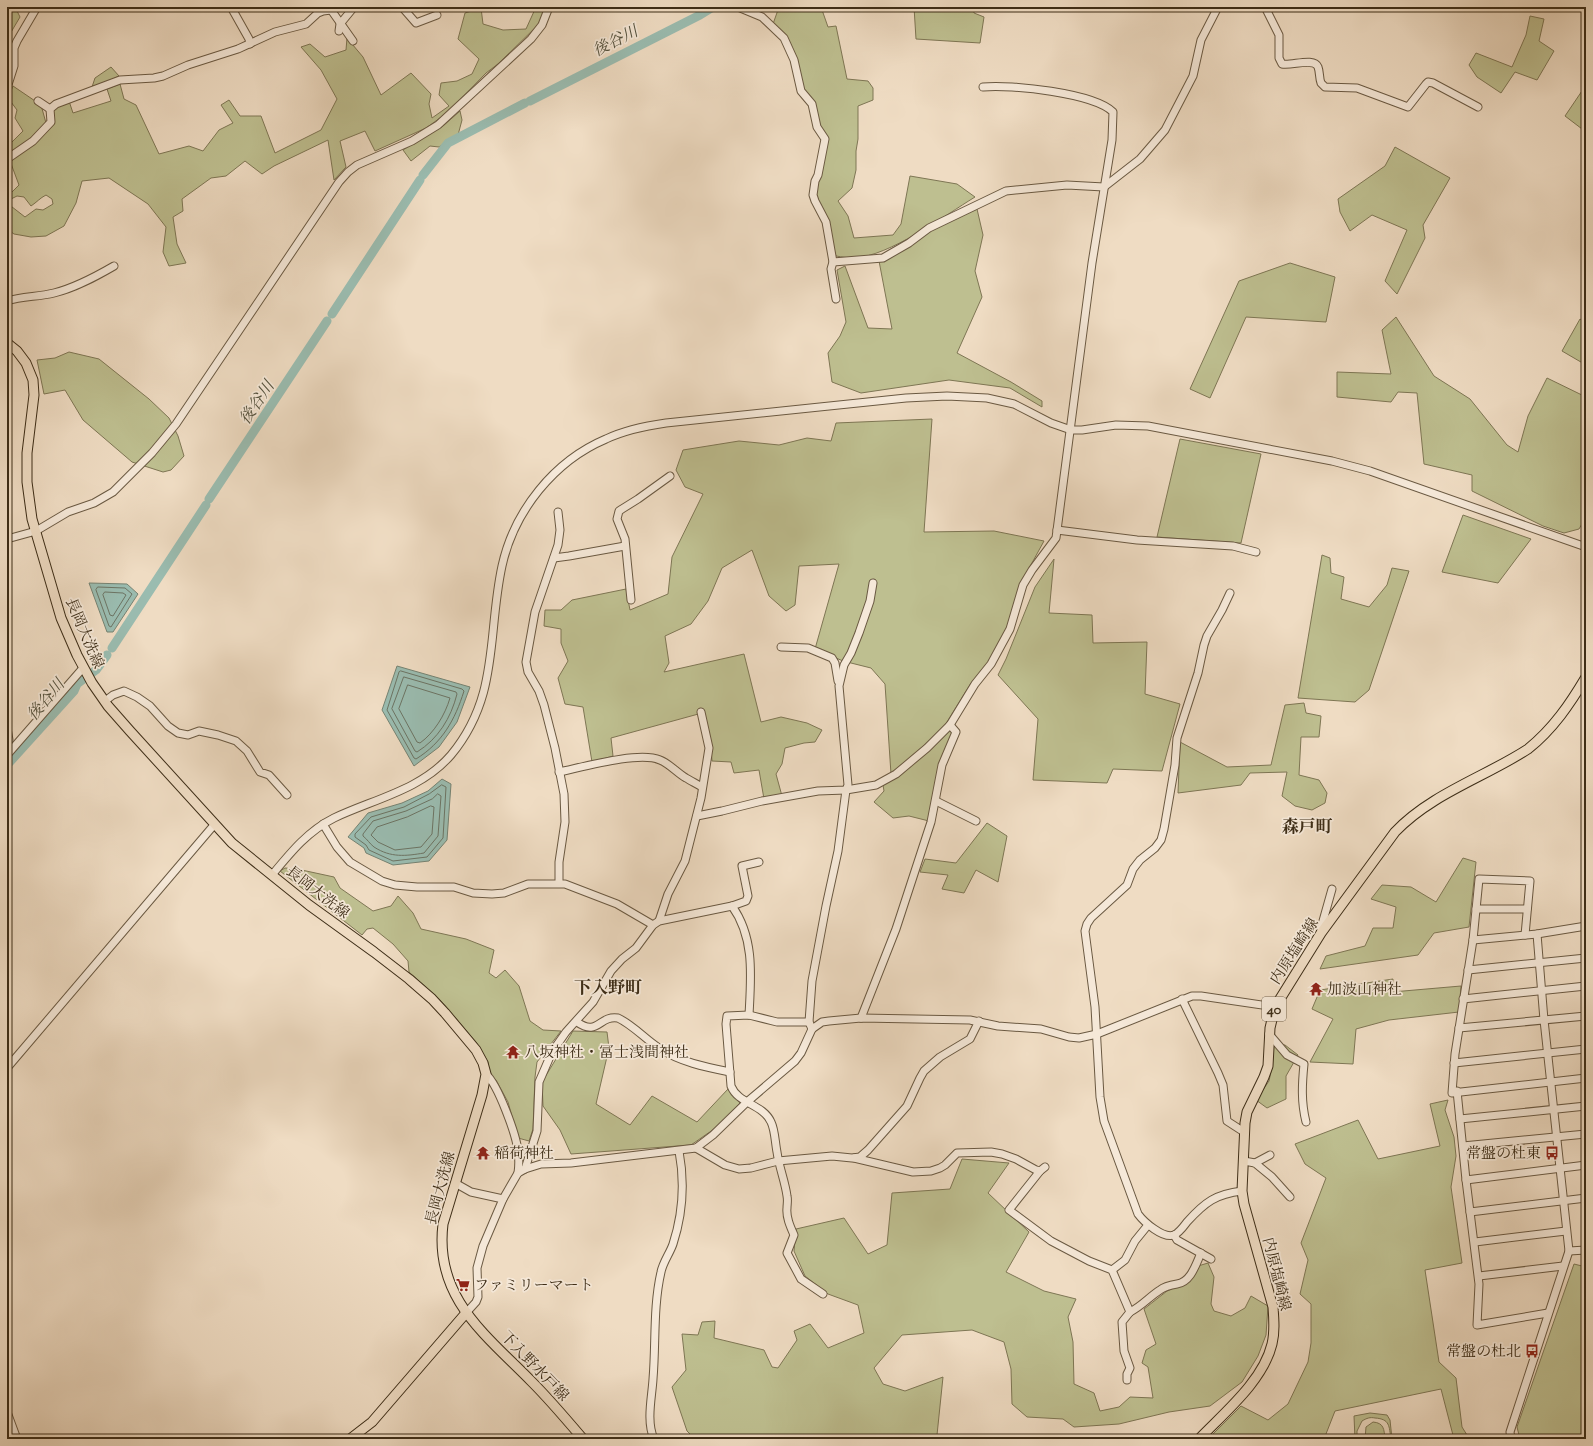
<svg xmlns="http://www.w3.org/2000/svg" width="1593" height="1446" viewBox="0 0 1593 1446" font-family="'Sorts Mill Goudy','Noto Serif JP',serif">
	<style>
		.green { fill: #bebf90; stroke: #7e7654 }
		.water { fill: #9abcb0; stroke: #758373 }
		.lines { fill: none; stroke-linecap: round; stroke-linejoin: round }
		.shore { stroke: #6c7464; stroke-width: 1 }
		.river { stroke: #9abcb0; stroke-width: 9 }
		.minor-casing { stroke: #6a5942; stroke-width: 9 }
		.major-casing { stroke: #3d2d17; stroke-width: 11 }
		.minor { stroke: #f5e8d8; stroke-width: 7 }
		.major { stroke: #efdcc3; stroke-width: 9 }
		.labels { text-anchor: middle; stroke-width: 3.5; stroke-linejoin: round; paint-order: stroke }
		.shield { fill: #f5e8d8; stroke: #746551; stroke-width: 1 }
		.shield-label { font-size: 14px; font-weight: bold; fill: #3d2d17 }
		.street-label { font-size: 15px; fill: #3d2d17; stroke: #f5e8d8 }
		.poi-label { font-size: 15px; fill: #3d2d17; stroke: #f5e8d8; text-anchor: start }
		.water-label { font-size: 16px; font-style: italic; fill: #54513d; stroke: #f5e8d8 }
		.quarter-label { font-size: 17px; font-weight: bold; fill: #3d2d17; stroke: #f5e8d8 }
	</style>
	<rect width="100%" height="100%" fill="#efdcc3"/>
	<filter id="stains"><feTurbulence type="fractalNoise" baseFrequency=".005" numOctaves="4"/><feColorMatrix values="0 0 0 0 .2 0 0 0 0 .09 0 0 0 0 .02 0 0 0 .5 -.17"/></filter>
	<radialGradient id="worn" r=".72"><stop offset=".6" stop-color="#630" stop-opacity="0"/><stop offset="1" stop-color="#630" stop-opacity=".3"/></radialGradient>
	<!-- green -->
	<g class="green">
		<polygon points="7,7 15,7 20,17 7,39"/>
		<path d="M 536,7 L 546,7 L 539,24 L 498,64 L 486,73 L 447,113 L 426,128 L 375,151 L 365,131 L 340,141 L 346,167 L 334,180 L 328,140 L 274,166 L 262,174 L 245,161 L 226,176 L 211,178 L 182,199 L 183,211 L 173,217 L 177,244 L 186,263 L 169,266 L 163,252 L 166,227 L 148,204 L 109,178 L 82,181 L 76,203 L 64,226 L 46,236 L 31,237 L 14,234 L 7,229 L 7,203 L 25,217 L 36,209 L 43,210 L 53,204 L 52,199 L 46,195 C 40,198 37,202 31,206 L 24,197 L 17,196 L 11,199 L 8,196 L 19,185 L 10,161 L 40,137 L 54,107 L 69,101 L 73,113 L 111,101 L 107,89 L 120,84 L 124,99 L 136,105 L 159,154 L 189,146 L 203,151 L 219,130 L 233,123 L 221,105 L 229,100 L 240,116 L 261,116 L 275,153 L 321,130 L 337,99 L 321,70 L 301,47 L 310,44 L 325,57 L 346,50 L 347,38 L 363,57 L 381,95 L 411,73 L 431,94 L 429,104 L 432,118 L 449,106 L 439,95 L 441,83 L 457,81 L 472,74 L 479,59 L 458,39 L 465,13 L 481,8 L 483,24 L 503,30 L 526,29 Z"/>
		<path d="M 779,7 L 821,7 L 828,27 L 836,26 L 847,79 L 868,81 L 873,88 L 873,100 L 858,106 L 858,139 L 856,151 L 856,170 L 852,188 L 838,201 L 848,216 L 854,238 L 893,235 L 901,224 L 910,176 L 957,184 L 975,197 C 944,216 890,256 854,258 C 848,258 842,257 836,256 L 816,193 L 828,140 L 820,126 L 804,90 L 797,59 L 773,24 Z"/>
		<polygon points="914,7 973,7 974,13 984,17 980,43 916,39"/>
		<polygon points="1530,16 1544,19 1539,41 1554,51 1537,80 1515,72 1501,93 1477,77 1469,65 1476,53 1512,67 1526,35"/>
		<polygon points="111,67 119,76 103,84 92,87 95,78"/>
		<polygon points="1586,85 1586,132 1565,116"/>
		<polygon points="13,86 41,105 46,123 25,144 7,156 7,147 23,131 15,118 17,110 8,98"/>
		<polygon points="460,111 462,120 458,135 439,147 430,146 411,161 403,150 443,126"/>
		<polygon points="1395,147 1450,178 1423,225 1425,238 1397,294 1385,281 1407,230 1372,215 1350,231 1340,212 1338,199 1385,166"/>
		<polygon points="977,209 983,235 975,271 982,297 957,353 1011,382 1042,401 1042,407 1010,388 949,380 861,393 832,382 828,353 840,336 846,322 837,270 845,266 868,328 892,329 879,261 932,229"/>
		<polygon points="1290,263 1335,277 1326,322 1246,317 1210,398 1190,389 1239,281"/>
		<polygon points="1396,317 1434,376 1470,399 1507,445 1518,452 1528,416 1547,378 1586,397 1586,517 1579,529 1564,533 1543,526 1472,491 1472,475 1424,464 1417,393 1398,392 1391,402 1337,397 1337,372 1391,374 1382,330"/>
		<polygon points="1580,319 1586,323 1586,365 1562,351"/>
		<polygon points="69,352 99,359 149,399 169,418 178,436 184,456 171,470 163,472 132,462 83,420 65,390 44,394 37,360 55,358"/>
		<polygon points="932,419 924,532 994,531 1044,541 1021,583 1011,620 988,664 971,683 942,730 891,774 885,684 871,668 843,661 815,649 839,564 799,566 795,605 786,611 769,596 752,550 722,568 708,601 691,624 665,636 669,663 664,672 744,654 761,722 781,717 807,723 822,730 815,742 804,743 785,748 782,764 776,774 782,796 764,799 759,770 734,773 731,762 712,761 710,737 702,713 611,738 613,756 592,762 583,707 565,704 558,678 568,661 561,643 561,629 544,626 545,610 561,610 572,600 626,589 630,610 668,594 672,557 703,494 685,487 676,470 683,450 739,441 779,445 807,438 831,441 836,423"/>
		<polygon points="1180,439 1261,454 1241,543 1157,537"/>
		<polygon points="1463,515 1531,539 1498,583 1442,572"/>
		<polygon points="1322,555 1330,558 1331,573 1344,577 1341,599 1369,607 1387,585 1392,568 1409,571 1369,690 1355,702 1298,698"/>
		<polygon points="1054,559 1049,613 1092,615 1093,643 1147,642 1145,694 1180,704 1162,771 1113,769 1107,783 1033,780 1038,719 998,675 1006,659 1035,587"/>
		<polygon points="1304,703 1306,713 1321,716 1319,737 1301,737 1299,775 1319,780 1327,793 1325,803 1312,810 1295,806 1282,796 1287,772 1250,773 1241,785 1178,793 1180,742 1227,767 1271,765 1285,705"/>
		<polygon points="949,728 953,733 929,821 909,816 893,818 874,802 884,791 883,785 900,776"/>
		<polygon points="987,823 1007,836 998,882 976,870 964,893 942,889 948,875 920,872 925,859 956,863"/>
		<polygon points="1463,858 1476,862 1469,927 1434,933 1418,955 1320,969 1326,956 1365,946 1373,928 1393,928 1396,907 1371,899 1382,885 1411,887 1436,902"/>
		<polygon points="285,868 297,869 334,877 340,888 373,911 391,906 398,896 413,913 421,929 466,939 494,950 489,973 496,978 505,970 519,986 530,1021 543,1030 561,1031 537,1062 535,1077 533,1129 529,1141 518,1138 508,1102 496,1080 489,1074 488,1062 476,1042 441,1001 409,972 408,961 393,944 373,928 367,929 362,935 280,871"/>
		<polygon points="1393,979 1392,992 1461,986 1459,1012 1389,1020 1356,1029 1353,1064 1310,1062 1333,1019 1312,1009 1320,990"/>
		<polygon points="573,1031 607,1032 609,1048 596,1104 630,1125 652,1096 697,1122 728,1089 740,1103 714,1129 691,1145 571,1154 560,1130 543,1106 542,1082"/>
		<polygon points="1274,1044 1285,1045 1298,1055 1286,1076 1286,1099 1267,1108 1256,1100 1269,1081 1272,1067"/>
		<polygon points="1448,1100 1445,1110 1454,1137 1456,1156 1451,1187 1462,1263 1425,1270 1439,1362 1456,1378 1462,1427 1467,1435 1474,1439 1454,1439 1441,1389 1335,1411 1324,1439 1215,1439 1212,1435 1241,1406 1268,1420 1288,1404 1308,1362 1311,1343 1311,1304 1300,1294 1308,1260 1301,1243 1326,1178 1305,1164 1295,1144 1358,1120 1378,1159 1440,1146 1430,1104"/>
		<polygon points="962,1159 1009,1163 988,1193 1029,1232 1006,1272 1044,1291 1076,1299 1068,1317 1073,1342 1074,1384 1094,1393 1100,1411 1119,1407 1130,1397 1153,1398 1148,1367 1142,1363 1146,1350 1156,1344 1144,1309 1167,1291 1186,1282 1198,1266 1208,1263 1214,1277 1211,1304 1214,1311 1231,1316 1245,1308 1251,1296 1268,1306 1266,1335 1258,1356 1242,1382 1210,1406 1169,1412 1119,1424 1074,1427 1063,1419 1027,1417 1012,1404 1011,1369 1004,1342 972,1330 902,1335 874,1368 883,1384 905,1391 943,1377 937,1435 952,1439 695,1439 687,1431 672,1387 686,1370 682,1334 698,1335 702,1322 715,1321 714,1338 764,1350 772,1367 778,1368 797,1340 794,1331 810,1324 828,1348 864,1333 858,1305 828,1294 805,1276 794,1251 796,1229 844,1218 868,1254 887,1245 892,1193 950,1189"/>
		<polygon points="1574,1264 1586,1267 1586,1439 1520,1439 1517,1427"/>
		<path d="M 1370,1413 L 1387,1415 L 1390,1420 L 1392,1439 L 1391,1439 C 1389,1426 1390,1419 1375,1418 C 1370,1417 1367,1418 1362,1421 L 1357,1431 L 1357,1439 L 1355,1439 L 1354,1416 Z"/>
		<path d="M 1373,1422 C 1384,1423 1384,1429 1385,1439 L 1378,1436 L 1372,1439 L 1365,1439 L 1366,1427 Z"/>
	</g>
	<!-- water -->
	<g class="water">
		<polygon points="89,583 127,584 138,594 113,632 107,632"/>
		<polygon points="397,666 470,687 457,722 439,747 414,766 382,710"/>
		<polygon points="442,779 451,784 447,840 429,861 393,865 366,853 364,848 348,837 368,813 402,803 428,791"/>
	</g>
	<g class="lines">
		<!-- shore -->
		<g class="shore">
			<polygon points="98,587 125,588 132,594 111,627 109,626 96,590"/>
			<polygon points="105,592 123,593 126,595 113,616 110,615 103,595"/>
			<path d="M 401,671 L 462,689 L 464,691 C 455,720 442,743 416,759 L 414,758 L 387,710 L 399,672 Z"/>
			<path d="M 404,677 L 456,692 L 457,694 C 451,718 438,739 417,752 L 415,751 L 392,709 Z"/>
			<path d="M 408,685 L 450,698 C 445,715 434,733 420,743 L 417,742 L 399,709 Z"/>
			<polygon points="442,785 446,787 443,838 427,857 393,861 369,850 366,845 355,837 355,834 371,817 404,807 429,794"/>
			<path d="M 438,794 L 441,796 L 438,836 L 424,853 C 406,856 391,858 374,847 C 370,844 367,839 363,836 L 363,834 L 373,821 L 406,811 L 432,799 Z"/>
			<polygon points="431,806 434,807 432,834 421,847 395,850 378,842 371,835 377,827 407,817"/>
		</g>
		<!-- river -->
		<g class="river">
			<polyline points="530,101 700,15 713,7"/>
			<polyline points="423,175 448,143 525,103"/>
			<polyline points="332,314 420,180"/>
			<polyline points="209,499 327,321"/>
			<polyline points="112,648 206,505"/>
			<polyline points="7,765 74,691 77,684 96,670 107,655"/>
		</g>
		<!-- minor casing -->
		<g class="minor-casing">
			<g id="minor">
				<polyline points="231,7 249,39 250,44"/>
				<polyline points="329,7 353,41"/>
				<polyline points="402,7 416,23 437,15"/>
				<polyline points="738,7 762,17 784,38 794,60 801,91 812,104 817,127 825,139 818,175 815,181 813,195 815,201 826,222 833,262 831,269 836,299"/>
				<path d="M 1265,7 L 1279,35 L 1279,58 L 1282,64 C 1292,66 1314,57 1318,67 C 1320,72 1319,78 1321,83 L 1325,87 L 1357,88 L 1408,107 L 1426,84 L 1428,82 L 1433,83 L 1478,107"/>
				<polyline points="339,31 340,24 354,7"/>
				<polyline points="7,88 14,66 14,48 17,41 37,7"/>
				<polyline points="38,101 50,109"/>
				<polyline points="7,159 33,141 51,122 50,109 56,104 120,80 154,78 163,76 188,65 238,49 275,32 306,24 318,13 323,11 331,10"/>
				<polyline points="833,262 883,258 909,243 929,228 1006,191 1067,185 1104,187 1140,159 1165,130 1193,76 1201,40 1218,7"/>
				<path d="M 7,301 C 22,296 38,297 54,293 C 75,288 95,277 114,266"/>
				<polyline points="558,512 560,530 558,545 535,612 526,662 528,672 539,691 544,705 555,748 564,794 565,822 559,862 559,883"/>
				<polyline points="1057,530 1137,540 1233,546 1256,552"/>
				<polyline points="7,539 36,531 68,512 94,503 113,492 152,453 176,424 339,182 348,172 357,165 412,141 438,125 531,39 542,25 549,7"/>
				<polyline points="554,558 569,556 625,546"/>
				<path d="M 1230,593 L 1222,610 L 1207,636 L 1204,645 L 1198,673 L 1177,738 L 1175,765 L 1164,829 L 1161,840 L 1155,848 L 1140,860 L 1133,869 L 1127,885 L 1091,918 L 1087,924 L 1085,931 L 1095,1007 L 1100,1097 L 1104,1121 L 1138,1214 C 1144,1222 1163,1239 1174,1235 C 1179,1233 1184,1226 1187,1222 C 1205,1202 1216,1194 1242,1191"/>
				<polyline points="631,600 625,539 617,519 619,511 622,509 638,499 670,476"/>
				<polyline points="781,647 808,648 832,658 835,663 838,681"/>
				<polyline points="105,701 113,695 124,691 137,697 150,706 168,726 178,733 188,735 199,731 218,735 236,741 247,751 260,772 269,775 287,795"/>
				<polyline points="7,728 9,740"/>
				<polyline points="7,755 83,668"/>
				<path d="M 559,772 C 583,767 639,751 660,760 C 670,764 677,773 686,778 C 691,781 697,784 702,787"/>
				<polyline points="936,801 976,821"/>
				<path d="M 697,816 L 722,811 L 762,801 L 818,791 L 846,790 L 876,785 L 896,774 L 927,748 L 950,725 L 975,684 L 991,664 L 1010,629 L 1023,585 L 1032,570 L 1056,538 L 1092,263 L 1112,140 L 1113,112 C 1094,93 1010,84 983,87"/>
				<polyline points="323,824 337,847 350,862 382,881 395,885 417,887 454,887 473,893 492,894 504,893 528,884 565,884 617,904 653,925"/>
				<path d="M 272,875 C 291,852 308,831 334,818 C 374,799 421,790 451,755 C 500,696 487,635 502,566 C 514,511 554,461 606,439 C 625,430 645,426 666,423 L 906,398 L 947,396 L 987,398 L 1014,404 L 1051,423 L 1071,430 L 1082,430 L 1116,425 L 1148,426 L 1332,461 L 1370,471 L 1586,547"/>
				<path d="M 732,906 C 755,938 751,977 749,1015"/>
				<polyline points="1476,909 1527,909"/>
				<polyline points="659,921 668,894 685,861 701,798 709,748 701,712"/>
				<polyline points="1321,932 1321,928 1332,889"/>
				<polyline points="1525,935 1530,881 1479,879 1473,940 1455,1054 1452,1093 1586,1078"/>
				<polyline points="1473,940 1537,934 1586,926"/>
				<polyline points="1468,970 1586,958"/>
				<polyline points="1182,999 1218,1073 1223,1085 1227,1121 1244,1132"/>
				<polyline points="1463,999 1586,986"/>
				<polyline points="861,1018 896,929 931,822 942,765 956,732 950,725"/>
				<path d="M 577,1022 C 598,1037 599,1015 618,1018 C 633,1025 645,1039 659,1048 C 680,1062 705,1067 730,1072"/>
				<path d="M 809,1022 L 777,1022 L 749,1015 L 727,1016 L 726,1024 L 731,1086 C 738,1104 763,1104 771,1122 C 775,1130 775,1142 777,1152 C 779,1167 785,1181 787,1196 C 788,1201 787,1204 787,1208 C 786,1217 790,1226 794,1235 L 787,1253 L 801,1279 L 823,1294"/>
				<polyline points="1459,1028 1586,1016"/>
				<polyline points="812,1029 809,1022 812,981 826,906 838,851 846,790 848,785 839,686 844,665 851,653 859,633 870,601 873,583"/>
				<path d="M 1269,1034 L 1287,1055 L 1304,1064 C 1302,1084 1301,1102 1306,1122"/>
				<polyline points="1454,1063 1586,1049"/>
				<polyline points="7,1068 214,825"/>
				<path d="M 486,1074 C 498,1085 516,1134 518,1151 C 519,1158 519,1166 518,1173"/>
				<polyline points="1457,1091 1466,1180 1479,1284 1477,1325 1548,1313"/>
				<polyline points="1460,1119 1586,1106"/>
				<polyline points="1463,1146 1586,1134"/>
				<polyline points="696,1148 725,1165 739,1169 751,1168 778,1161 832,1156 852,1158 860,1157 868,1150 907,1106 920,1078 924,1071 940,1057 970,1039 979,1021"/>
				<polyline points="854,1158 913,1172 931,1171 940,1168 945,1165 957,1153 991,1152 1002,1154 1016,1159 1036,1170 1040,1171"/>
				<polyline points="1244,1161 1255,1163 1272,1177 1290,1197"/>
				<polyline points="1255,1163 1270,1155"/>
				<polyline points="1045,1167 1040,1171 1009,1210 1051,1241 1089,1261 1112,1270 1130,1312 1122,1322 1124,1351 1130,1368 1127,1374 1127,1380"/>
				<polyline points="525,1169 537,1131 539,1082 552,1052 566,1032 593,1002 611,971 622,959 636,948 653,925 659,921 732,906 746,901 748,896 742,866 759,862"/>
				<polyline points="1466,1180 1586,1165"/>
				<polyline points="455,1183 471,1192 503,1199"/>
				<polyline points="1470,1212 1586,1198"/>
				<polyline points="1174,1235 1177,1240 1211,1259"/>
				<polyline points="1475,1242 1566,1231"/>
				<polyline points="1569,1251 1586,1250"/>
				<polyline points="1112,1270 1125,1260 1135,1241 1148,1225"/>
				<polyline points="1479,1276 1563,1266"/>
				<path d="M 1130,1312 C 1142,1306 1149,1297 1160,1290 C 1165,1286 1171,1285 1177,1284 C 1191,1282 1196,1264 1201,1253"/>
				<polyline points="466,1313 476,1302 478,1297 477,1268 483,1246 503,1199 518,1173 525,1169 541,1164 571,1163 696,1148 713,1135 747,1102 795,1061 801,1053 812,1029 822,1022 829,1021 861,1018 970,1020 998,1026 1041,1029 1069,1037 1079,1038 1097,1034 1192,996 1201,996 1275,1007"/>
				<polyline points="7,1412 17,1439"/>
				<path d="M 654,1439 C 646,1421 652,1397 653,1379 C 656,1343 653,1307 661,1272 C 663,1262 670,1253 673,1244 C 683,1213 685,1183 679,1151"/>
				<polyline points="1511,1439 1510,1432 1569,1251 1544,1020 1537,934"/>
			</g>
		</g>
		<!-- major casing -->
		<g class="major-casing">
			<g id="major">
				<path d="M 7,343 L 17,351 L 26,363 L 33,380 L 34,395 L 27,453 L 27,482 L 32,519 L 61,618 L 77,655 L 92,683 L 108,706 L 130,731 L 232,843 L 309,905 L 374,952 L 409,979 L 432,999 L 445,1013 L 476,1050 L 483,1063 L 486,1074 L 482,1095 L 443,1224 C 434,1298 486,1335 532,1382 C 550,1400 566,1419 583,1439"/>
				<polyline points="350,1439 372,1422 466,1313"/>
				<path d="M 1199,1439 C 1225,1412 1263,1381 1272,1344 C 1275,1332 1274,1320 1273,1307 L 1244,1204 L 1242,1191 L 1245,1123 L 1247,1112 L 1264,1077 L 1268,1066 L 1270,1028 L 1275,1007 L 1321,933 L 1395,832 C 1431,794 1485,777 1528,749 C 1553,729 1570,704 1586,677"/>
			</g>
		</g>
		<!-- minor -->
		<use href="#minor" class="minor"/>
		<!-- major -->
		<use href="#major" class="major"/>
	</g>
	<!-- icons -->
	<defs>
		<g id="temple-bare" transform="scale(1.08)"><path d="M0-6L5-2H3V0L6.5 2.5H4V6H1.5V3h-3V6H-4V2.5H-6.5L-3 0V-2H-5Z" fill="#8f2418" stroke="#f5e8d8" stroke-width="2.5" paint-order="stroke"/></g>
		<g id="bus-bare" transform="scale(1.08)"><path d="M-5-6H5V4H4V6H2V4H-2V6H-4V4H-5ZM-3.5-4V0h7V-4ZM-3.5 1.2v1.5H-2V1.2ZM2 1.2v1.5H3.5V1.2Z" fill="#8f2418" stroke="#f5e8d8" stroke-width="2.5" paint-order="stroke"/></g>
		<g id="supermarket-bare" transform="scale(1.08)"><path d="M-6-5.5h2.5l.6 2H6L4.5 2H-2.5L-4.4-4H-6ZM-1.5 3.2a1.3 1.3 0 1 0 .1 0ZM3 3.2a1.3 1.3 0 1 0 .1 0Z" fill="#8f2418" stroke="#f5e8d8" stroke-width="2.5" paint-order="stroke"/></g>
	</defs>
	<g fill-rule="evenodd">
		<use href="#temple-bare" x="1316" y="989"/>
		<use href="#temple-bare" x="513" y="1052"/>
		<use href="#temple-bare" x="483" y="1153"/>
		<use href="#bus-bare" x="1552" y="1153"/>
		<use href="#supermarket-bare" x="463" y="1285"/>
		<use href="#bus-bare" x="1532" y="1351"/>
	</g>
	<g class="labels">
		<!-- shield labels -->
		<rect class="shield" x="1262" y="997" width="24" height="24" rx="3"/>
		<g class="shield-label">
			<text x="1274" y="1014">40</text>
		</g>
		<!-- street labels -->
		<g class="street-label">
			<text transform="translate(85 633) rotate(67)" y="5">長岡大洗線</text>
			<text transform="translate(318 892) rotate(38)" y="5">長岡大洗線</text>
			<text transform="translate(1294 951) rotate(-57)" y="5">内原塩崎線</text>
			<text transform="translate(440 1188) rotate(-75)" y="5">長岡大洗線</text>
			<text transform="translate(1277 1274) rotate(76)" y="5">内原塩崎線</text>
			<text transform="translate(535 1366) rotate(46)" y="5">下入野水戸線</text>
		</g>
		<!-- poi labels -->
		<g class="poi-label">
			<text x="1327" y="994">加波山神社</text>
			<text x="524" y="1057">八坂神社・冨士浅間神社</text>
			<text x="494" y="1158">稲荷神社</text>
			<text x="1541" y="1158" text-anchor="end">常盤の杜東</text>
			<text x="474" y="1290">ファミリーマート</text>
			<text x="1521" y="1356" text-anchor="end">常盤の杜北</text>
		</g>
		<!-- water labels -->
		<g class="water-label">
			<text transform="translate(615 40) rotate(-27)" y="6">後谷川</text>
			<text transform="translate(256 402) rotate(-56)" y="6">後谷川</text>
			<text transform="translate(45 699) rotate(-50)" y="6">後谷川</text>
		</g>
		<!-- quarter labels -->
		<g class="quarter-label">
			<text x="1307" y="832">森戸町</text>
			<text x="608" y="993">下入野町</text>
		</g>
	</g>
	<!-- margin -->
	<rect width="1593" height="1446" fill="none" stroke="#efdcc3" stroke-width="24"/>
	<rect x="8" y="8" width="1577" height="1430" fill="none" stroke="#3d2d17" stroke-width="2"/>
	<rect x="12" y="12" width="1569" height="1422" fill="none" stroke="#3d2d17"/>
	<rect width="100%" height="100%" filter="url(#stains)"/>
	<rect width="100%" height="100%" fill="url(#worn)"/>
</svg>
